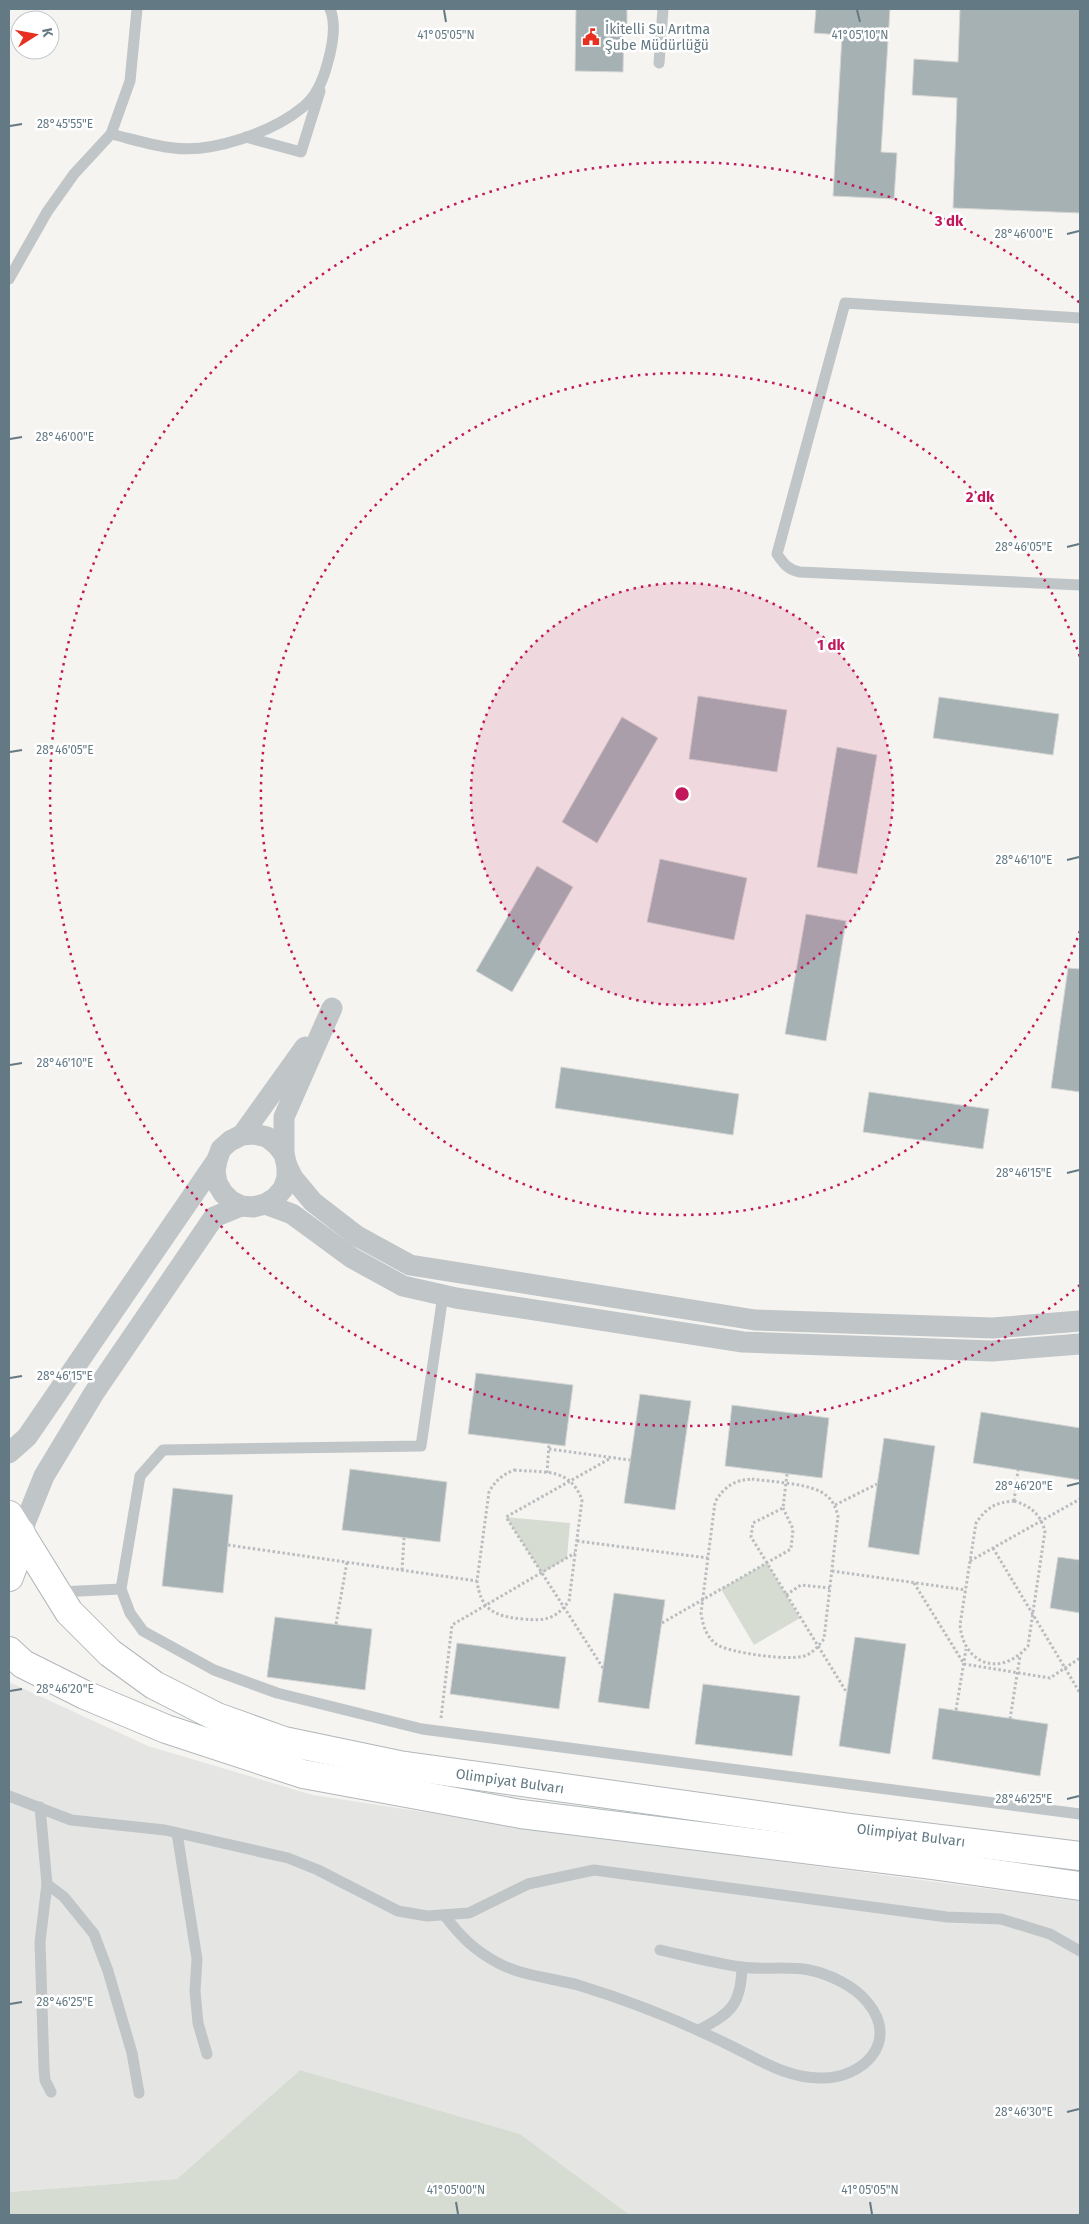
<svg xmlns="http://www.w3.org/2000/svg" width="1089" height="2224" viewBox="0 0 1089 2224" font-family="'Fira Sans',sans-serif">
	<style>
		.built { fill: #e5e6e4 }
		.green { fill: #d7dcd2 }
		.building { fill: #a6b1b4; stroke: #d6d6d4 }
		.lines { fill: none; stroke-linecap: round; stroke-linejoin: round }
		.primary-casing { stroke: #b1b7ba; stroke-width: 30 }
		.path { stroke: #babdbf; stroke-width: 3; stroke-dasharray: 2.5 2.5; stroke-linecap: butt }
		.lane { stroke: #c0c5c7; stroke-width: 11 }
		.street { stroke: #c0c5c7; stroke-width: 21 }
		.primary { stroke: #fff; stroke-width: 28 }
		.ticks { fill: none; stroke: #637983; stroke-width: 2 }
		.ring { fill: none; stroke: #c2185b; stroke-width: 2.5; stroke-dasharray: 2.5 5 }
		.labels { text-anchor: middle; stroke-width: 5; stroke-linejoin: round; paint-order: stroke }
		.poi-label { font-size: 14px; fill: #637983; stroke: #fff; text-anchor: start }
		.street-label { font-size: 14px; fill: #637983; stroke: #fff }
		.ticks-label { font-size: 12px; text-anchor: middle; fill: #637983; stroke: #fff; stroke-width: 5; stroke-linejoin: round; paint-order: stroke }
		.centre { fill: #c2185b; stroke: #fff; stroke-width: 2.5 }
		.ring-label { font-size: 15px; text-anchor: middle; font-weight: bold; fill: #c2185b; stroke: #fff; stroke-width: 5; stroke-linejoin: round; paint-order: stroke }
	</style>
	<rect width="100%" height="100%" fill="#f5f4f1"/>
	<!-- built -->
	<polygon class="built" points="9,1682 148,1746 313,1795 528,1828 1080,1901 1080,2215 630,2215 520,2134 300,2070 177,2179 9,2192"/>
	<!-- green -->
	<g class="green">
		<polygon points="506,1517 570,1523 567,1558 542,1573"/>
		<polygon points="767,1563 800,1618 754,1645 721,1589"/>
		<polygon points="300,2070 520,2134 630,2215 9,2215 9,2192 177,2179"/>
	</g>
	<!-- building -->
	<g class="building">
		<polygon points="576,9 627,9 627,24 624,24 623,72 575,71"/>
		<polygon points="816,9 890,9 881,152 897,153 894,199 833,196 842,35 814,33"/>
		<polygon points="960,9 1080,9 1080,213 953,208 957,98 912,95 914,59 958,62"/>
		<polygon points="698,696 787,710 777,772 689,759"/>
		<polygon points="939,697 1059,714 1053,755 933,738"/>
		<polygon points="622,717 658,738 597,843 562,822"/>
		<polygon points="837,747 877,755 857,874 817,867"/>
		<polygon points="660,859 747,878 734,940 647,922"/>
		<polygon points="537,866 573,887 512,992 476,971"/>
		<polygon points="806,914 846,921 826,1041 785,1034"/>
		<polygon points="1068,968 1080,969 1080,1092 1051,1088"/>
		<polygon points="561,1067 739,1094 733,1135 555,1108"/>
		<polygon points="869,1092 989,1109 983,1149 863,1132"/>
		<polygon points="476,1373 573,1385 565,1446 468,1434"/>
		<polygon points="640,1394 691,1401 675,1510 624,1503"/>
		<polygon points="732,1405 829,1418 822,1478 725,1466"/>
		<polygon points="981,1412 1080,1428 1080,1480 973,1463"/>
		<polygon points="884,1438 935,1446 919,1555 868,1547"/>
		<polygon points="350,1469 447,1482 440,1542 342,1530"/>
		<polygon points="173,1488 233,1495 223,1593 162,1586"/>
		<polygon points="1058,1557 1080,1560 1080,1613 1050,1608"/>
		<polygon points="614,1593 665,1600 649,1709 598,1702"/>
		<polygon points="275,1617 372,1629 365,1690 267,1677"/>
		<polygon points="855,1637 906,1644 890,1754 839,1746"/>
		<polygon points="457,1643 566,1657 559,1709 450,1694"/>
		<polygon points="703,1684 800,1696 792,1756 695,1744"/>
		<polygon points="939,1708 1048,1724 1040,1776 932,1759"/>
	</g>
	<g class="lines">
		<!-- primary casing -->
		<g class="primary-casing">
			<g id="primary">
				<polyline points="9,1515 69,1612 110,1653 154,1685 217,1717 284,1741 399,1765 851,1828 1080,1856"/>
				<polyline points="9,1577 17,1556 21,1533"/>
				<polyline points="9,1651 23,1664 85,1695 166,1729 303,1774 521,1814 933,1865 1080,1886"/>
			</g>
		</g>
		<!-- path -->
		<g class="path">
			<polyline points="549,1449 630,1460"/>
			<path d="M 514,1470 C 544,1473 570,1467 582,1500 L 569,1601 C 555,1620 545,1621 522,1619 C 494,1616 481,1610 477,1581 L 489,1492 C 495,1481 502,1475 514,1470 Z"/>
			<polyline points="547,1473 549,1444"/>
			<polyline points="787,1474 783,1508 753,1523 751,1537 847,1693"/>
			<path d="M 752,1479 C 771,1482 813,1483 827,1496 C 833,1501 836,1508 838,1516 L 824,1639 C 819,1645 815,1651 807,1655 C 794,1662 728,1653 716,1644 C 706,1636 703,1626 701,1613 L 715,1502 C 724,1487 734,1480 752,1479 Z"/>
			<path d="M 1014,1501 C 1031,1506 1040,1514 1045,1531 L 1028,1646 C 1002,1677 964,1666 960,1625 L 976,1523 C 986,1508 996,1502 1014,1501 Z"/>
			<polyline points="1014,1501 1018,1470"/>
			<polyline points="835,1505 877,1484"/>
			<polyline points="577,1541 708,1558"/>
			<polyline points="228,1545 477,1581"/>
			<polyline points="993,1548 1080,1693"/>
			<polyline points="970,1561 1080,1499"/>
			<polyline points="402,1570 404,1538"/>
			<polyline points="832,1571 966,1590"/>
			<polyline points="914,1583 964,1664 1050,1678 1080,1658"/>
			<polyline points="786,1595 801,1585 830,1588"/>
			<polyline points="662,1623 791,1549 793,1529 783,1508"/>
			<polyline points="336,1624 347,1562"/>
			<polyline points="603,1668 506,1517 611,1458"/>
			<polyline points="956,1710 966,1649"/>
			<polyline points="441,1718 452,1625 575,1553"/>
			<polyline points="1010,1719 1020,1656"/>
		</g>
		<!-- lane -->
		<g class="lane">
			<polyline points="659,63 663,9"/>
			<path d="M 111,134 C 132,139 153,146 174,148 C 213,153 273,132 303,107 C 316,97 323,80 327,65 C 332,48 337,25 330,9"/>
			<polyline points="246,137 301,152 320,91"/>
			<polyline points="9,279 47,212 74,174 111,134 130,81 137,9"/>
			<path d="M 1080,318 L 845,303 L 777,554 C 784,564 788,570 800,572 L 1080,585"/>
			<polyline points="443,1295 421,1446 163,1450 140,1476 121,1589 130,1613 143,1631 214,1670 277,1693 422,1729 1080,1814"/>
			<polyline points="59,1592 121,1589"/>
			<polyline points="9,1796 71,1820 165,1830 288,1858 318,1870 398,1911 427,1916 469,1913 528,1884 594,1870 947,1917 1001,1919 1050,1934 1080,1951"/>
			<polyline points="40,1807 47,1884 40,1942 44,2068 45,2080 51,2092"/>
			<polyline points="177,1833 197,1959 195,1991 198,2023 207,2054"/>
			<polyline points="47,1884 64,1897 94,1934 108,1971 132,2053 139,2093"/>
			<path d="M 445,1916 C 461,1937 474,1950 498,1963 C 522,1976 552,1978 578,1985 C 637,2003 695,2027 749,2055 C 771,2067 795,2078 820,2078 C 863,2079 900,2042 868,2003 C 855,1986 829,1974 809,1970 C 790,1966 762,1970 741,1967 C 714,1963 687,1956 660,1950"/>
			<path d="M 699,2030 C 731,2013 741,2005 742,1967"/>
		</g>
		<!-- street -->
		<g class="street">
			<polyline points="242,1135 305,1047"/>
			<polyline points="284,1154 284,1117 332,1008"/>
			<polyline points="287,1166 293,1178 313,1202 357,1236 410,1265 755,1320 993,1328 1080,1321"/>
			<polyline points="265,1204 275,1198 283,1189 287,1178 287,1166 284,1154 277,1145 267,1137 254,1134 242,1135 230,1141 221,1149 217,1160 215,1171 217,1183 223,1193 231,1201 241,1206 253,1207 265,1204 292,1214 352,1258 403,1286 456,1298 743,1342 992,1351 1080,1344"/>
			<polyline points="9,1453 27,1437 217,1160"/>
			<polyline points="21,1533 44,1476 94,1393 214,1217 241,1206"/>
		</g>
		<!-- primary -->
		<use href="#primary" class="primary"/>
	</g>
	<!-- ticks -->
	<path class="ticks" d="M 444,10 L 446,22M 857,10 L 860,22M 10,126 L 22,124M 1067,234 L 1079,231M 10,439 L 22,437M 1067,547 L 1079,544M 10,752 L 22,750M 1067,860 L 1079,857M 10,1065 L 22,1063M 1067,1173 L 1079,1170M 10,1378 L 22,1376M 1067,1486 L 1079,1483M 10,1691 L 22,1689M 1067,1799 L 1079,1796M 10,2004 L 22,2002M 1067,2112 L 1079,2109M 456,2202 L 458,2214M 870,2202 L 872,2214"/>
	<!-- distance rings -->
	<circle cx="682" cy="794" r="211" fill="#c2185b" fill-opacity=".12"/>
	<g class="ring">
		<circle cx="682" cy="794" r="211"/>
		<path d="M1080 931A421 421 0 1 1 1080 657"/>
		<path d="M1080 1285A632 632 0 1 1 1080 303"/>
	</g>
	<!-- icons -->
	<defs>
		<g id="civic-bare" transform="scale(1.35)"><path d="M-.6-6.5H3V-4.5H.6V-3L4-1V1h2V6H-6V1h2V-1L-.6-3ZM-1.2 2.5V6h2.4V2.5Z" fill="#e7301f" stroke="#fff" stroke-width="2.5" paint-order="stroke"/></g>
	</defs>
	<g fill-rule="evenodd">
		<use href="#civic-bare" x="591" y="37"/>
	</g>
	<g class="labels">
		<!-- poi labels -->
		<g class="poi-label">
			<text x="605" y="34">İkitelli Su Arıtma<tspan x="605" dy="16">Şube Müdürlüğü</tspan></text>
		</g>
		<!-- street labels -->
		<g class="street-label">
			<text transform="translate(510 1781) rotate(8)" y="5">Olimpiyat Bulvarı</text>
			<text transform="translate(911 1835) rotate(7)" y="5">Olimpiyat Bulvarı</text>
		</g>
	</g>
	<g class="ticks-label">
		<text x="446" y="39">41°05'05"N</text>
		<text x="860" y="39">41°05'10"N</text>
		<text x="65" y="128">28°45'55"E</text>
		<text x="1024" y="238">28°46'00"E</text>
		<text x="65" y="441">28°46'00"E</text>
		<text x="1024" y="551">28°46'05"E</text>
		<text x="65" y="754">28°46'05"E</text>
		<text x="1024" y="864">28°46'10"E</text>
		<text x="65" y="1067">28°46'10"E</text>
		<text x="1024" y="1177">28°46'15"E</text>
		<text x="65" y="1380">28°46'15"E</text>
		<text x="1024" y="1490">28°46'20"E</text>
		<text x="65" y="1693">28°46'20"E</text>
		<text x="1024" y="1803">28°46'25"E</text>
		<text x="65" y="2006">28°46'25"E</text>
		<text x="1024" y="2116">28°46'30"E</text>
		<text x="456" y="2194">41°05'00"N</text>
		<text x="870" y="2194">41°05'05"N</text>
	</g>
	<circle cx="682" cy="794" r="8" class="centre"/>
	<g class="ring-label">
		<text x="949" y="226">3 dk</text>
		<text x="980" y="502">2 dk</text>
		<text x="831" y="650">1 dk</text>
	</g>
	<!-- border -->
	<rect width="1089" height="2224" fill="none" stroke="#637983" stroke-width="20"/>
	<!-- north arrow -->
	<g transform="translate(35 35) rotate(79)"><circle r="24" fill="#ffffff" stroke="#c1c9cd"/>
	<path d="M0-4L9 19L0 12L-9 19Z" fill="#e7301f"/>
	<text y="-8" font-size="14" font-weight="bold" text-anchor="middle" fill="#637983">K</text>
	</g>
</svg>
